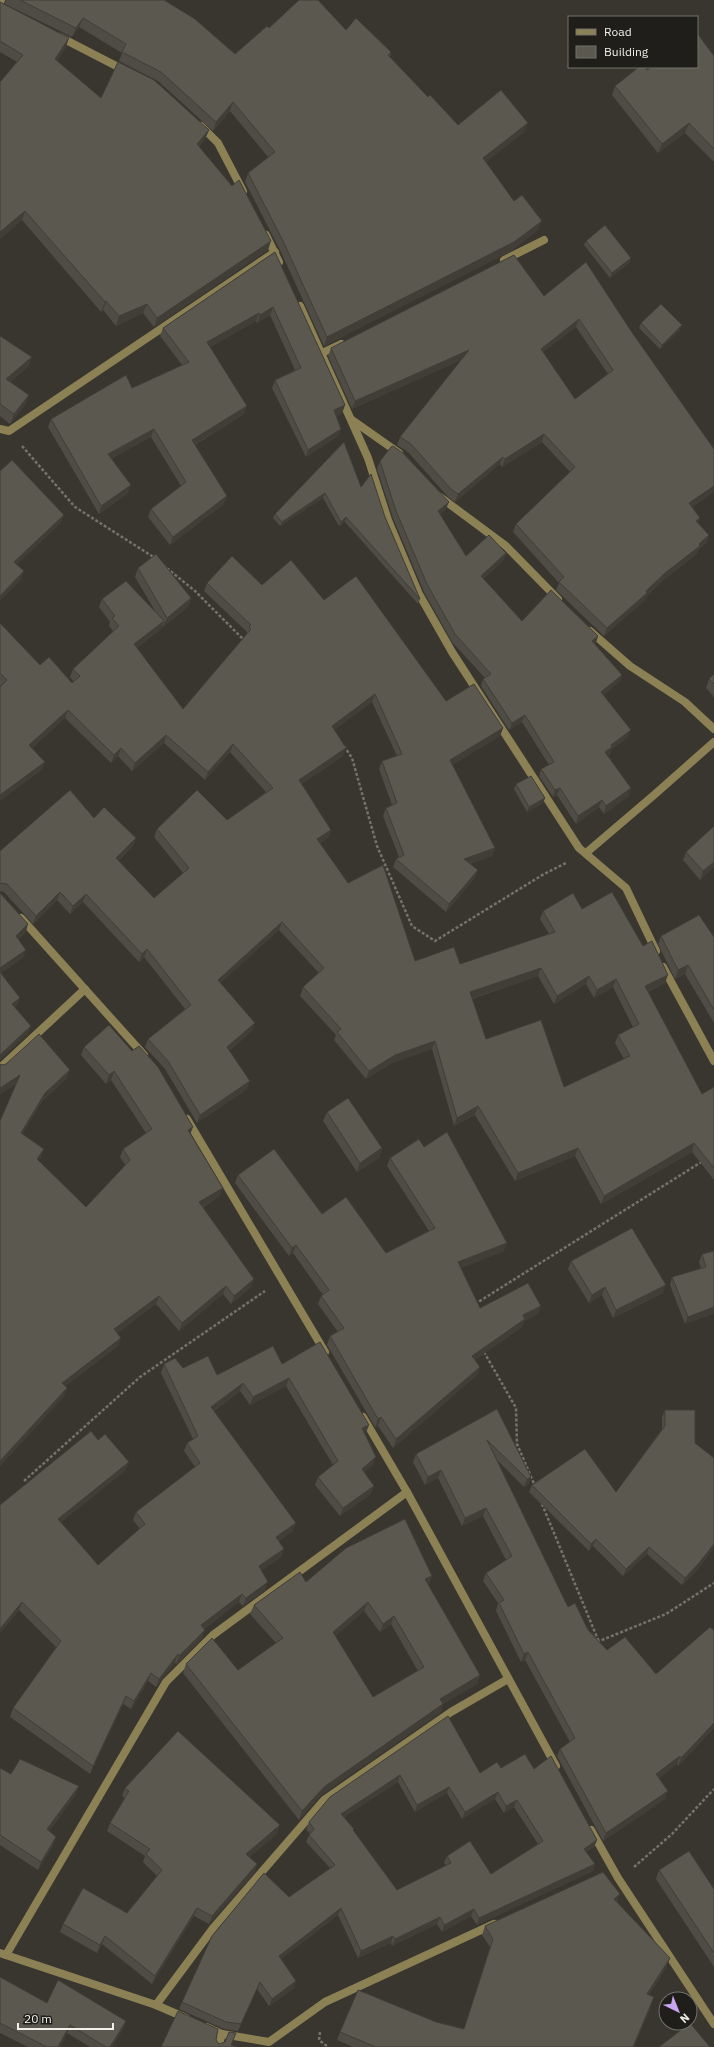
<svg xmlns="http://www.w3.org/2000/svg" width="714" height="2047" viewBox="0 0 714 2047" font-family="'IBM Plex Sans',sans-serif">
	<style>
		.lines { fill: none; stroke-linecap: round; stroke-linejoin: round }
		.path { stroke: #74726b; stroke-width: 2.5; stroke-dasharray: 3 2; stroke-linecap: butt }
		.minor { stroke: #8c8055; stroke-width: 8 }
		.tertiary { stroke: #8c8055; stroke-width: 8 }
		.wall { fill: #4e4c44; fill-rule: evenodd }
		.shaded-wall { fill: #403e37 }
		.building { fill: #5b584f; stroke: #403e37; fill-rule: evenodd }
	</style>
	<rect width="100%" height="100%" fill="#38362e"/>
	<g class="lines">
		<!-- path -->
		<g class="path">
			<polyline points="22,446 75,507 155,558"/>
			<polyline points="163,565 195,591 244,640"/>
			<polyline points="344,746 352,758 377,846 412,926 435,941 544,874 566,863"/>
			<polyline points="475,1304 703,1161"/>
			<polyline points="484,1352 516,1408 517,1444 535,1486"/>
			<polyline points="24,1481 140,1377 265,1291"/>
			<polyline points="542,1504 599,1642"/>
			<polyline points="597,1642 666,1614 714,1583"/>
			<polyline points="634,1867 672,1834 714,1789"/>
			<polyline points="320,2032 319,2040 328,2047"/>
		</g>
		<!-- minor -->
		<g class="minor">
			<polyline points="60,37 124,70"/>
			<polyline points="201,126 218,143 243,191"/>
			<polyline points="266,235 279,262"/>
			<polyline points="504,260 544,240"/>
			<polyline points="300,306 368,458 388,520 419,594 452,652 579,848 626,888 656,951"/>
			<polyline points="322,353 341,344"/>
			<polyline points="352,420 399,453"/>
			<polyline points="0,429 9,431 275,252"/>
			<polyline points="440,497 506,546 558,599"/>
			<polyline points="590,631 630,666 685,702 714,729"/>
			<polyline points="586,853 654,795 714,742"/>
			<polyline points="21,918 144,1055"/>
			<polyline points="663,967 714,1061"/>
			<polyline points="0,1068 85,989"/>
			<polyline points="187,1119 325,1352"/>
			<polyline points="363,1417 407,1492 556,1766"/>
			<polyline points="591,1830 618,1878 714,2024"/>
			<polyline points="0,1953 156,2005 186,2018"/>
			<polyline points="6,1955 166,1682 213,1635 407,1492"/>
			<polyline points="156,2005 214,1927 324,1800 451,1712 508,1679"/>
			<polyline points="207,2027 222,2034 269,2042 325,2002 494,1924"/>
			<polyline points="218,2047 222,2034"/>
		</g>
		<!-- tertiary -->
		<polyline class="tertiary" points="0,2 1,0"/>
	</g>
	<!-- wall -->
	<g class="wall">
		<polygon points="6,0 164,0 235,54 269,28 346,30 391,52 390,57 428,97 458,125 524,132 486,162 514,201 538,230 511,251 324,346 280,250 245,182 248,173 268,157 230,111 213,131 158,81 119,61 122,53 79,27 72,37 5,4"/>
		<polygon points="0,2 66,47 57,61 101,98 209,130 205,139 199,147 268,250 154,327 143,313 116,326 103,310 101,312 22,220 0,239 0,82 17,62 0,52"/>
		<polygon points="714,56 714,162 685,133 658,153 612,95 615,86 647,70"/>
		<polygon points="586,241 631,258 629,263 610,278 584,245"/>
		<polygon points="275,252 345,405 342,413 336,416 341,429 338,436 306,457 272,388 275,380 295,370 270,315 257,323 256,321 210,347 244,414 195,445 224,504 170,545 148,517 151,509 181,486 151,437 112,458 128,493 99,514 48,427 51,419 132,388 182,365 160,336 163,328"/>
		<path d="M 544,296 L 631,331 L 714,449 L 714,492 L 692,507 L 700,518 L 698,523 L 709,535 L 706,543 L 699,549 L 697,554 L 662,581 L 646,597 L 644,601 L 604,636 L 556,590 L 559,583 L 513,532 L 516,524 L 570,472 L 542,442 L 502,467 L 500,464 L 455,502 L 448,497 L 408,452 L 397,445 L 400,437 L 461,360 L 352,409 L 328,356 L 331,348 ZM 576,327 L 608,374 L 575,399 L 543,352 Z"/>
		<polygon points="641,323 680,330 660,349 639,328"/>
		<polygon points="0,336 29,366 10,382 29,395 25,405 10,424 0,416"/>
		<polygon points="344,442 361,487 385,517 420,599 418,604 345,522 339,526 323,498 280,526 273,518 275,514"/>
		<polygon points="380,461 446,509 440,514 466,556 506,553 503,561 483,579 522,621 598,636 595,644 622,675 619,682 604,695 628,737 612,749 610,754 608,756 629,796 604,814 599,807 576,824 557,795 553,797 539,776 541,769 549,765 522,722 509,730 481,686 483,679 485,678 452,642 424,592 393,518 377,469"/>
		<path d="M 138,568 L 191,598 L 188,607 L 163,627 L 162,625 L 161,629 L 137,648 L 183,709 L 246,635 L 247,632 L 204,591 L 207,583 L 262,585 L 324,600 L 446,701 L 503,728 L 500,736 L 452,765 L 495,848 L 492,856 L 470,864 L 475,878 L 446,912 L 393,867 L 396,859 L 399,857 L 383,816 L 386,808 L 392,805 L 379,769 L 382,761 L 397,756 L 372,702 L 334,730 L 343,756 L 302,784 L 331,830 L 328,838 L 320,843 L 348,883 L 415,961 L 460,964 L 549,934 L 540,919 L 543,911 L 582,909 L 665,983 L 648,992 L 702,1094 L 714,1087 L 714,1180 L 692,1152 L 601,1204 L 575,1156 L 515,1181 L 475,1115 L 454,1126 L 432,1049 L 392,1063 L 366,1079 L 334,1040 L 336,1035 L 300,996 L 303,987 L 319,973 L 279,930 L 220,983 L 252,1031 L 229,1051 L 247,1089 L 197,1123 L 165,1069 L 145,1047 L 148,1039 L 185,1009 L 144,957 L 139,962 L 83,902 L 70,914 L 57,900 L 33,924 L 4,892 L 0,891 L 0,851 L 94,818 L 136,838 L 133,846 L 118,861 L 154,898 L 183,873 L 154,837 L 157,829 L 227,820 L 266,792 L 230,752 L 205,780 L 164,743 L 132,771 L 118,756 L 111,763 L 65,718 L 32,748 L 42,770 L 0,685 L 0,623 L 40,665 L 72,683 L 74,682 L 70,677 L 73,669 L 113,631 L 109,626 L 110,622 L 99,607 L 102,599 L 155,611 L 135,577 ZM 538,976 L 554,1004 L 586,984 L 594,998 L 613,987 L 633,1027 L 618,1035 L 615,1043 L 624,1059 L 564,1087 L 486,1039 L 472,999 Z"/>
		<polygon points="714,674 714,697 706,688 709,679"/>
		<polygon points="516,784 545,798 543,803 527,812 514,789"/>
		<polygon points="714,826 714,867 700,880 683,860 686,852"/>
		<polygon points="661,936 714,937 714,1023 685,974 675,979 658,944"/>
		<polygon points="84,1047 191,1134 220,1196 203,1207 254,1279 251,1287 231,1304 223,1294 179,1331 156,1304 117,1333 118,1346 65,1386 67,1388 64,1396 0,1466 0,1121 16,1084 0,1094 2,1065 67,1078 42,1101 22,1134 41,1157 38,1160 86,1207 126,1166 120,1157 123,1149 146,1133 111,1080 106,1084 81,1055"/>
		<polygon points="327,1112 382,1148 379,1158 357,1172 323,1121"/>
		<polygon points="424,1147 504,1251 461,1268 480,1308 538,1314 524,1321 522,1327 475,1360 480,1367 477,1375 393,1448 378,1426 375,1427 327,1345 330,1336 338,1332 318,1304 321,1296 323,1295 293,1253 289,1256 235,1183 238,1175 322,1214 386,1253 429,1231 387,1166 390,1158"/>
		<polygon points="714,1251 685,1324 670,1285 672,1277 701,1268 699,1262 702,1254"/>
		<polygon points="571,1261 663,1293 613,1318 602,1295 589,1303 568,1269"/>
		<polygon points="164,1364 217,1375 282,1364 366,1433 364,1433 373,1465 364,1472 374,1486 371,1494 340,1516 315,1485 318,1477 333,1465 286,1386 250,1405 240,1391 214,1411 293,1531 279,1541 284,1549 281,1557 262,1570 265,1590 243,1606 239,1602 204,1629 202,1638 176,1664 175,1662 156,1687 148,1681 131,1709 123,1704 90,1774 10,1717 13,1708 56,1647 19,1610 0,1633 0,1505 98,1440 126,1470 61,1522 98,1565 140,1529 133,1520 136,1512 195,1467 184,1451 187,1443 193,1439 161,1373"/>
		<polygon points="497,1409 531,1477 528,1485 524,1487 497,1460 568,1607 607,1650 656,1674 714,1728 678,1766 677,1764 659,1778 665,1799 603,1841 557,1756 560,1749 570,1742 525,1660 521,1662 496,1611 498,1603 483,1581 486,1573 506,1560 483,1516 462,1526 438,1478 425,1485 413,1462 416,1454"/>
		<polygon points="665,1410 695,1443 714,1458 714,1547 697,1570 682,1585 647,1554 623,1576 593,1546 589,1551 529,1492 532,1485 616,1492 662,1429 662,1417"/>
		<path d="M 306,1582 L 429,1585 L 428,1585 L 480,1675 L 477,1684 L 443,1704 L 440,1713 L 321,1795 L 299,1820 L 183,1673 L 186,1664 L 238,1670 L 276,1643 L 250,1614 L 254,1605 ZM 364,1611 L 380,1632 L 391,1624 L 418,1671 L 373,1697 L 335,1636 Z"/>
		<path d="M 448,1716 L 480,1773 L 501,1768 L 534,1769 L 597,1840 L 594,1847 L 586,1852 L 595,1864 L 593,1871 L 477,1925 L 471,1916 L 442,1932 L 437,1924 L 392,1946 L 391,1943 L 358,1958 L 338,1915 L 281,1959 L 294,1988 L 269,2006 L 257,1989 L 238,2031 L 224,2029 L 179,2009 L 182,2002 L 289,1897 L 330,1868 L 306,1842 L 309,1835 L 310,1834 L 306,1829 L 309,1822 ZM 398,1782 L 415,1812 L 447,1793 L 462,1819 L 495,1799 L 504,1813 L 514,1807 L 538,1844 L 491,1874 L 447,1856 L 444,1862 L 446,1866 L 397,1890 L 344,1817 Z"/>
		<polygon points="0,1768 11,1774 76,1794 49,1831 53,1845 38,1870 0,1845"/>
		<polygon points="125,1788 277,1834 249,1857 257,1864 254,1873 209,1924 194,1916 152,1984 102,1944 97,1953 60,1932 63,1924 127,1913 157,1876 143,1862 145,1856 107,1831 110,1823 125,1798 122,1796"/>
		<polygon points="659,1870 714,1889 714,1967 656,1879"/>
		<polygon points="617,1902 667,1966 649,1995 651,2006 634,2047 353,2047 337,2040 340,2032 436,2022 464,2029 490,1947 482,1935 485,1926"/>
		<polygon points="0,1977 47,2003 126,2021 123,2029 112,2047 90,2047 67,2033 60,2047 28,2047 0,2033"/>
	</g>
	<!-- shaded-wall -->
	<g class="shaded-wall">
		<polygon points="83,18 79,27 72,37 76,28"/>
		<polygon points="69,38 66,47 52,68 55,59"/>
		<polygon points="233,102 230,111 213,131 216,122"/>
		<polygon points="528,123 524,132 480,167 483,158"/>
		<polygon points="689,123 685,133 658,153 662,144"/>
		<polygon points="209,130 205,139 194,153 197,144"/>
		<polygon points="25,211 22,220 0,239 0,232"/>
		<polygon points="542,221 538,230 511,251 324,346 327,337"/>
		<polygon points="271,241 268,250 154,327 157,318"/>
		<polygon points="631,258 629,263 610,278 612,273"/>
		<polygon points="106,301 103,310 101,312 105,302"/>
		<polygon points="147,304 143,313 116,326 119,316"/>
		<polygon points="273,307 270,315 257,323 260,315"/>
		<polygon points="259,313 256,321 204,350 207,342"/>
		<polygon points="579,319 576,327 538,356 541,349"/>
		<polygon points="682,325 680,330 660,349 662,345"/>
		<polygon points="469,350 466,358 352,409 355,401"/>
		<polygon points="32,357 29,366 3,389 6,379"/>
		<polygon points="29,395 25,405 10,424 14,414"/>
		<polygon points="345,405 342,413 331,418 334,410"/>
		<polygon points="247,406 244,414 189,448 192,440"/>
		<polygon points="154,429 151,437 106,461 108,454"/>
		<polygon points="341,429 338,436 306,457 308,450"/>
		<polygon points="544,434 542,442 502,467 505,459"/>
		<polygon points="503,457 500,464 455,502 458,494"/>
		<polygon points="131,485 128,493 99,514 101,506"/>
		<polygon points="714,486 714,492 686,511 689,503"/>
		<polygon points="325,493 323,498 280,526 282,522"/>
		<polygon points="227,496 224,504 170,545 173,537"/>
		<polygon points="449,502 446,509 435,518 438,511"/>
		<polygon points="64,515 61,523 11,570 14,562"/>
		<polygon points="346,517 345,522 339,526 341,522"/>
		<polygon points="700,518 697,525 696,521"/>
		<polygon points="709,535 706,543 699,549 697,554 662,581 646,597 644,601 604,636 607,628 665,573 699,544"/>
		<polygon points="506,553 503,561 478,583 481,576"/>
		<polygon points="24,571 21,580 0,601 0,596"/>
		<polygon points="191,598 188,607 163,627 167,618"/>
		<polygon points="164,621 161,629 131,653 134,644"/>
		<polygon points="598,636 596,643 590,649 592,641"/>
		<polygon points="622,675 619,682 599,700 601,692"/>
		<polygon points="375,694 372,702 329,734 332,726"/>
		<polygon points="68,710 65,718 26,753 29,745"/>
		<polygon points="525,715 522,722 509,730 512,723"/>
		<polygon points="503,728 500,736 447,768 450,760"/>
		<polygon points="631,730 628,737 612,749 610,754 603,759 605,752 611,745"/>
		<polygon points="166,735 164,743 132,771 135,763"/>
		<polygon points="233,744 230,752 205,780 208,772"/>
		<polygon points="121,748 118,756 111,763 114,755"/>
		<polygon points="346,748 343,756 296,788 299,780"/>
		<polygon points="45,762 42,770 0,801 0,795"/>
		<polygon points="560,788 557,795 553,797 555,790"/>
		<polygon points="631,788 629,796 604,814 606,806"/>
		<polygon points="545,798 543,803 527,812 529,807"/>
		<polygon points="602,800 599,807 576,824 578,816"/>
		<polygon points="331,830 328,838 314,847 317,839"/>
		<polygon points="136,838 133,846 113,866 116,858"/>
		<polygon points="495,848 492,856 461,867 464,859"/>
		<polygon points="714,862 714,867 700,880 703,871"/>
		<polygon points="478,870 475,878 446,912 449,904"/>
		<polygon points="60,892 57,900 33,924 36,916"/>
		<polygon points="86,894 83,902 70,914 73,906"/>
		<polygon points="282,922 279,930 215,988 218,980"/>
		<polygon points="28,924 26,932 13,945 16,936"/>
		<polygon points="147,949 144,957 139,962 142,954"/>
		<polygon points="26,950 23,958 0,974 0,968"/>
		<polygon points="688,965 685,974 675,979 678,970"/>
		<polygon points="541,968 538,976 467,1000 470,992"/>
		<polygon points="668,975 665,983 642,994 645,986"/>
		<polygon points="589,976 586,984 554,1004 557,996"/>
		<polygon points="616,979 613,987 594,998 597,990"/>
		<polygon points="20,998 17,1006 9,1013 12,1004"/>
		<polygon points="255,1023 252,1031 224,1055 227,1047"/>
		<polygon points="31,1026 28,1034 0,1060 0,1055"/>
		<polygon points="435,1041 432,1049 392,1063 366,1079 369,1071 395,1055"/>
		<polygon points="70,1070 67,1078 42,1101 18,1141 21,1133 45,1093"/>
		<polygon points="114,1071 111,1080 106,1084 109,1075"/>
		<polygon points="20,1075 17,1084 0,1094 0,1088"/>
		<polygon points="250,1081 247,1089 197,1123 200,1115"/>
		<polygon points="478,1106 475,1115 454,1126 457,1118"/>
		<polygon points="193,1127 190,1135 188,1130"/>
		<polygon points="694,1143 692,1152 601,1204 604,1196"/>
		<polygon points="382,1148 379,1158 357,1172 360,1163"/>
		<polygon points="578,1148 575,1156 515,1181 518,1173"/>
		<polygon points="44,1149 41,1157 34,1167 37,1159"/>
		<polygon points="223,1188 220,1196 196,1210 199,1202"/>
		<polygon points="507,1243 504,1251 455,1271 458,1262"/>
		<polygon points="296,1245 293,1253 289,1256 292,1248"/>
		<polygon points="254,1279 251,1287 231,1304 234,1296"/>
		<polygon points="666,1285 663,1293 613,1318 616,1310"/>
		<polygon points="226,1286 223,1294 179,1331 182,1323"/>
		<polygon points="605,1287 602,1295 589,1303 592,1295"/>
		<polygon points="159,1296 156,1304 111,1337 114,1329"/>
		<polygon points="541,1306 538,1314 524,1321 522,1327 468,1365 472,1356 523,1315"/>
		<polygon points="714,1307 714,1314 685,1324 688,1317"/>
		<polygon points="121,1338 118,1346 59,1391 62,1383"/>
		<polygon points="480,1367 477,1375 393,1448 396,1439"/>
		<polygon points="289,1378 286,1386 250,1405 253,1397"/>
		<polygon points="243,1383 240,1391 208,1415 211,1407"/>
		<polygon points="67,1388 64,1396 0,1466 0,1461"/>
		<polygon points="381,1417 378,1426 375,1427 378,1419"/>
		<polygon points="369,1425 366,1433 359,1436 362,1428"/>
		<polygon points="376,1457 373,1465 359,1477 362,1469"/>
		<polygon points="129,1462 126,1470 55,1527 58,1519"/>
		<polygon points="441,1470 438,1478 425,1485 428,1477"/>
		<polygon points="531,1477 528,1485 524,1487 527,1479"/>
		<polygon points="374,1486 371,1494 340,1516 343,1508"/>
		<polygon points="486,1508 483,1516 462,1526 465,1518"/>
		<polygon points="296,1523 293,1531 273,1545 276,1537"/>
		<polygon points="596,1539 593,1546 589,1551 591,1544"/>
		<polygon points="714,1544 714,1547 697,1570 682,1585 685,1578"/>
		<polygon points="649,1547 647,1554 623,1576 626,1569"/>
		<polygon points="284,1549 281,1557 256,1574 259,1566"/>
		<polygon points="432,1576 429,1585 422,1588 425,1579"/>
		<polygon points="268,1582 265,1590 243,1606 246,1598"/>
		<polygon points="242,1594 239,1602 198,1633 201,1625"/>
		<polygon points="22,1602 19,1610 0,1633 0,1629"/>
		<polygon points="368,1602 364,1611 330,1641 333,1632"/>
		<polygon points="394,1616 391,1624 380,1632 383,1624"/>
		<polygon points="205,1630 202,1638 176,1664 179,1656"/>
		<polygon points="528,1652 525,1660 521,1662 524,1654"/>
		<polygon points="178,1654 175,1662 156,1687 159,1679"/>
		<polygon points="151,1673 148,1681 131,1709 134,1701"/>
		<polygon points="480,1675 477,1684 436,1708 440,1699"/>
		<polygon points="126,1696 123,1704 90,1774 93,1766"/>
		<polygon points="443,1704 440,1713 321,1795 299,1820 302,1811 324,1787"/>
		<polygon points="714,1723 714,1728 678,1766 681,1758"/>
		<polygon points="680,1756 677,1764 653,1782 656,1774"/>
		<polygon points="400,1775 398,1782 338,1821 341,1814"/>
		<polygon points="79,1786 76,1794 44,1837 47,1829"/>
		<polygon points="449,1787 447,1793 415,1812 417,1805"/>
		<polygon points="668,1791 665,1799 603,1841 606,1833"/>
		<polygon points="498,1792 495,1799 462,1819 465,1812"/>
		<polygon points="517,1800 514,1807 504,1813 506,1806"/>
		<polygon points="280,1825 277,1834 243,1862 246,1854"/>
		<polygon points="56,1837 53,1845 38,1870 41,1862"/>
		<polygon points="597,1840 594,1847 581,1856 584,1849"/>
		<polygon points="257,1864 254,1873 209,1924 212,1916"/>
		<polygon points="595,1864 593,1871 477,1925 479,1918"/>
		<polygon points="620,1894 617,1903 614,1899"/>
		<polygon points="197,1908 194,1916 152,1984 155,1976"/>
		<polygon points="341,1908 338,1915 276,1963 279,1956"/>
		<polygon points="474,1909 471,1916 442,1932 444,1925"/>
		<polygon points="440,1917 437,1924 392,1946 395,1939"/>
		<polygon points="105,1936 102,1944 97,1953 100,1945"/>
		<polygon points="393,1936 391,1943 358,1958 361,1951"/>
		<polygon points="670,1958 667,1966 644,2003 647,1994"/>
		<polygon points="296,1981 294,1988 269,2006 272,1999"/>
		<polygon points="654,1997 634,2047 633,2047"/>
		<polygon points="126,2021 123,2029 112,2047 110,2047"/>
		<polygon points="70,2025 67,2033 60,2047 58,2047"/>
	</g>
	<!-- building -->
	<g class="building">
		<polygon points="20,0 164,0 195,19 235,54 267,26 269,28 299,0 318,0 346,30 356,18 391,52 388,55 428,97 430,95 458,125 501,90 528,123 483,158 514,201 522,195 542,221 514,242 327,337 283,241 248,173 275,152 233,102 216,122 161,72 122,52 126,44 83,18 76,28"/>
		<polygon points="0,2 69,38 55,59 101,98 118,62 154,80 209,130 197,144 232,186 239,180 271,241 157,318 147,304 119,316 106,301 105,302 25,211 0,232 0,82 23,55 0,41"/>
		<polygon points="697,33 714,56 714,149 689,123 662,144 615,86 639,67 645,67 647,70 652,67 697,67"/>
		<polygon points="605,225 631,258 612,273 586,241"/>
		<polygon points="275,252 345,405 334,410 341,429 308,450 275,380 301,368 273,307 260,315 259,313 207,342 247,406 192,440 227,496 173,537 151,509 186,482 154,429 108,454 131,485 101,506 51,419 126,375 132,388 189,362 163,328"/>
		<path d="M 514,255 L 544,296 L 586,262 L 631,331 L 714,449 L 714,486 L 689,503 L 700,518 L 696,521 L 709,535 L 699,544 L 700,546 L 665,573 L 646,591 L 647,593 L 607,628 L 559,582 L 564,577 L 516,524 L 575,467 L 544,434 L 505,459 L 503,457 L 458,494 L 451,489 L 411,444 L 400,437 L 469,350 L 355,401 L 331,348 ZM 579,319 L 613,370 L 575,399 L 541,349 Z"/>
		<polygon points="661,304 682,325 662,345 641,323"/>
		<polygon points="0,336 32,357 6,379 29,395 14,414 0,404"/>
		<polygon points="344,442 361,487 371,474 385,517 420,599 346,517 341,522 325,493 282,522 275,514"/>
		<polygon points="393,446 403,453 449,502 438,511 466,556 489,535 506,553 481,576 522,621 551,590 598,636 592,641 622,675 601,692 631,730 611,745 612,747 605,752 631,788 606,806 602,800 578,816 560,788 555,790 541,769 554,762 525,715 512,723 483,679 491,674 455,634 427,584 396,511 380,461 391,447"/>
		<polygon points="12,460 64,515 14,562 24,571 0,596 0,471"/>
		<polygon points="156,554 191,598 167,618 138,568"/>
		<path d="M 232,556 L 262,585 L 291,560 L 324,600 L 356,576 L 446,701 L 474,684 L 503,728 L 450,760 L 495,848 L 464,859 L 478,870 L 449,904 L 396,859 L 404,855 L 386,808 L 397,803 L 382,761 L 402,754 L 375,694 L 332,726 L 346,748 L 299,780 L 331,830 L 317,839 L 348,883 L 383,865 L 415,961 L 454,947 L 460,964 L 555,932 L 543,911 L 573,893 L 582,909 L 612,892 L 643,946 L 652,941 L 668,975 L 645,986 L 702,1094 L 714,1087 L 714,1168 L 694,1143 L 604,1196 L 578,1148 L 518,1173 L 478,1106 L 457,1118 L 435,1041 L 395,1055 L 369,1071 L 337,1032 L 341,1029 L 303,987 L 324,968 L 282,922 L 218,980 L 255,1023 L 227,1047 L 250,1081 L 200,1115 L 168,1061 L 148,1039 L 191,1005 L 147,949 L 142,954 L 86,894 L 73,906 L 60,892 L 36,916 L 7,884 L 1,883 L 0,884 L 0,851 L 70,790 L 94,818 L 104,807 L 136,838 L 116,858 L 154,898 L 189,868 L 157,829 L 197,790 L 227,820 L 273,788 L 233,744 L 208,772 L 166,735 L 135,763 L 121,748 L 114,755 L 68,710 L 29,745 L 45,762 L 0,795 L 0,687 L 7,680 L 0,673 L 0,623 L 40,665 L 49,657 L 72,683 L 80,676 L 73,669 L 119,626 L 112,618 L 115,616 L 102,599 L 126,581 L 164,621 L 134,644 L 183,709 L 251,629 L 249,627 L 251,625 L 207,583 ZM 541,968 L 557,996 L 589,976 L 597,990 L 616,979 L 639,1024 L 618,1035 L 630,1056 L 564,1087 L 541,1020 L 486,1039 L 470,992 Z"/>
		<polygon points="714,674 714,684 709,679"/>
		<polygon points="531,776 545,798 529,807 516,784"/>
		<polygon points="714,826 714,862 703,871 686,852"/>
		<polygon points="0,893 28,924 16,936 26,950 0,968"/>
		<polygon points="699,915 714,937 714,1010 688,965 678,970 661,936"/>
		<polygon points="0,972 20,998 12,1004 31,1026 0,1055"/>
		<polygon points="109,1025 132,1051 139,1046 158,1067 193,1127 188,1130 223,1188 199,1202 254,1279 234,1296 226,1286 182,1323 159,1296 114,1329 121,1338 62,1383 67,1388 0,1461 0,1121 20,1075 0,1088 0,1064 2,1065 6,1064 39,1034 70,1070 45,1093 21,1133 44,1149 37,1159 86,1207 130,1160 123,1149 152,1129 114,1071 109,1075 84,1047"/>
		<polygon points="348,1098 382,1148 360,1163 327,1112"/>
		<polygon points="447,1132 507,1243 458,1262 480,1308 528,1283 541,1306 523,1315 525,1319 472,1356 480,1367 396,1439 381,1417 378,1419 330,1336 344,1328 321,1296 329,1290 296,1245 292,1248 238,1175 274,1149 322,1214 346,1197 386,1253 435,1228 390,1158 419,1139 424,1147"/>
		<polygon points="632,1228 666,1285 616,1310 605,1287 592,1295 571,1261"/>
		<polygon points="714,1251 714,1307 688,1317 672,1277 706,1267 702,1254"/>
		<polygon points="320,1342 369,1425 362,1428 376,1457 362,1469 374,1486 343,1508 318,1477 338,1461 289,1378 253,1397 243,1383 211,1407 296,1523 276,1537 284,1549 259,1566 268,1582 246,1598 242,1594 201,1625 205,1630 179,1656 178,1654 159,1679 151,1673 134,1701 126,1696 93,1766 13,1708 61,1641 22,1602 0,1629 0,1505 91,1431 98,1440 105,1434 129,1462 58,1519 98,1565 145,1524 136,1512 200,1463 187,1443 198,1436 164,1364 175,1358 183,1368 208,1356 217,1375 273,1346 282,1364"/>
		<polygon points="497,1409 531,1477 527,1479 487,1440 568,1607 575,1603 588,1630 607,1650 625,1637 656,1674 710,1627 714,1630 714,1723 681,1758 680,1756 656,1774 668,1791 606,1833 560,1749 575,1738 528,1652 524,1654 499,1603 504,1600 486,1573 512,1556 486,1508 465,1518 441,1470 428,1477 416,1454"/>
		<polygon points="665,1410 695,1410 695,1443 714,1458 714,1544 699,1563 685,1578 649,1547 626,1569 596,1539 591,1544 532,1485 585,1449 616,1492 665,1426"/>
		<path d="M 405,1519 L 432,1576 L 425,1579 L 480,1675 L 440,1699 L 443,1704 L 324,1787 L 302,1811 L 186,1664 L 212,1638 L 238,1670 L 283,1638 L 254,1605 L 300,1572 L 306,1582 L 346,1548 ZM 368,1602 L 383,1624 L 394,1616 L 424,1667 L 373,1697 L 333,1632 Z"/>
		<path d="M 448,1716 L 480,1773 L 497,1762 L 501,1768 L 525,1754 L 534,1769 L 551,1756 L 597,1840 L 584,1849 L 595,1864 L 479,1918 L 474,1909 L 444,1925 L 440,1917 L 395,1939 L 393,1936 L 361,1951 L 341,1908 L 279,1956 L 296,1981 L 272,1999 L 260,1982 L 241,2024 L 226,2022 L 182,2002 L 212,1936 L 264,1873 L 289,1897 L 335,1865 L 309,1835 L 314,1829 L 309,1822 L 330,1797 ZM 400,1775 L 417,1805 L 449,1787 L 465,1812 L 498,1792 L 506,1806 L 517,1800 L 543,1841 L 491,1874 L 470,1841 L 447,1856 L 451,1863 L 397,1890 L 353,1830 L 354,1829 L 341,1814 Z"/>
		<polygon points="178,1731 280,1825 246,1854 257,1864 212,1916 197,1908 155,1976 105,1936 100,1945 63,1924 83,1888 127,1913 162,1870 146,1854 150,1849 110,1823 129,1791 125,1788"/>
		<polygon points="20,1759 79,1786 47,1829 56,1837 41,1862 0,1835 0,1768 11,1774"/>
		<polygon points="689,1851 714,1889 714,1953 659,1870"/>
		<polygon points="603,1872 620,1894 614,1899 670,1958 647,1994 654,1997 633,2047 376,2047 340,2032 358,1990 436,2022 464,2029 493,1939 485,1926"/>
		<polygon points="0,1977 47,2003 58,1980 126,2021 110,2047 106,2047 70,2025 58,2047 47,2047 0,2023"/>
		<polygon points="178,2011 218,2029 216,2040 219,2044 225,2042 229,2032 236,2033 231,2045 236,2047 161,2047"/>
		<polygon points="690,2023 710,2047 659,2047"/>
	</g>
	<!-- legend -->
	<rect x="568" y="16" width="130" height="52" fill="#1f1e1a" stroke="#73726d"/>
	<rect x="576" y="29" width="20" height="6" fill="#8c8055" stroke="#73726d"/>
	<text x="604" y="36" font-size="12" fill="#f0efe9">Road</text>
	<rect x="576" y="46" width="20" height="12" fill="#5b584f" stroke="#73726d"/>
	<text x="604" y="56" font-size="12" fill="#f0efe9">Building</text>
	<!-- north arrow -->
	<g transform="translate(678 2011) rotate(137)"><circle r="19" fill="#1f1e1a" stroke="#73726d"/>
	<path d="M0-3L7 15L0 10L-7 15Z" fill="#c8a6ef"/>
	<text y="-6" font-size="11" font-weight="bold" text-anchor="middle" fill="#f0efe9">N</text>
	</g>
	<!-- scale -->
	<path d="M18 2023v6h95v-6" fill="none" stroke="#f0efe9" stroke-width="2"/>
	<text x="24" y="2023" font-size="12" fill="#f0efe9" stroke="#1f1e1a" stroke-width="3" paint-order="stroke">20 m</text>
</svg>
